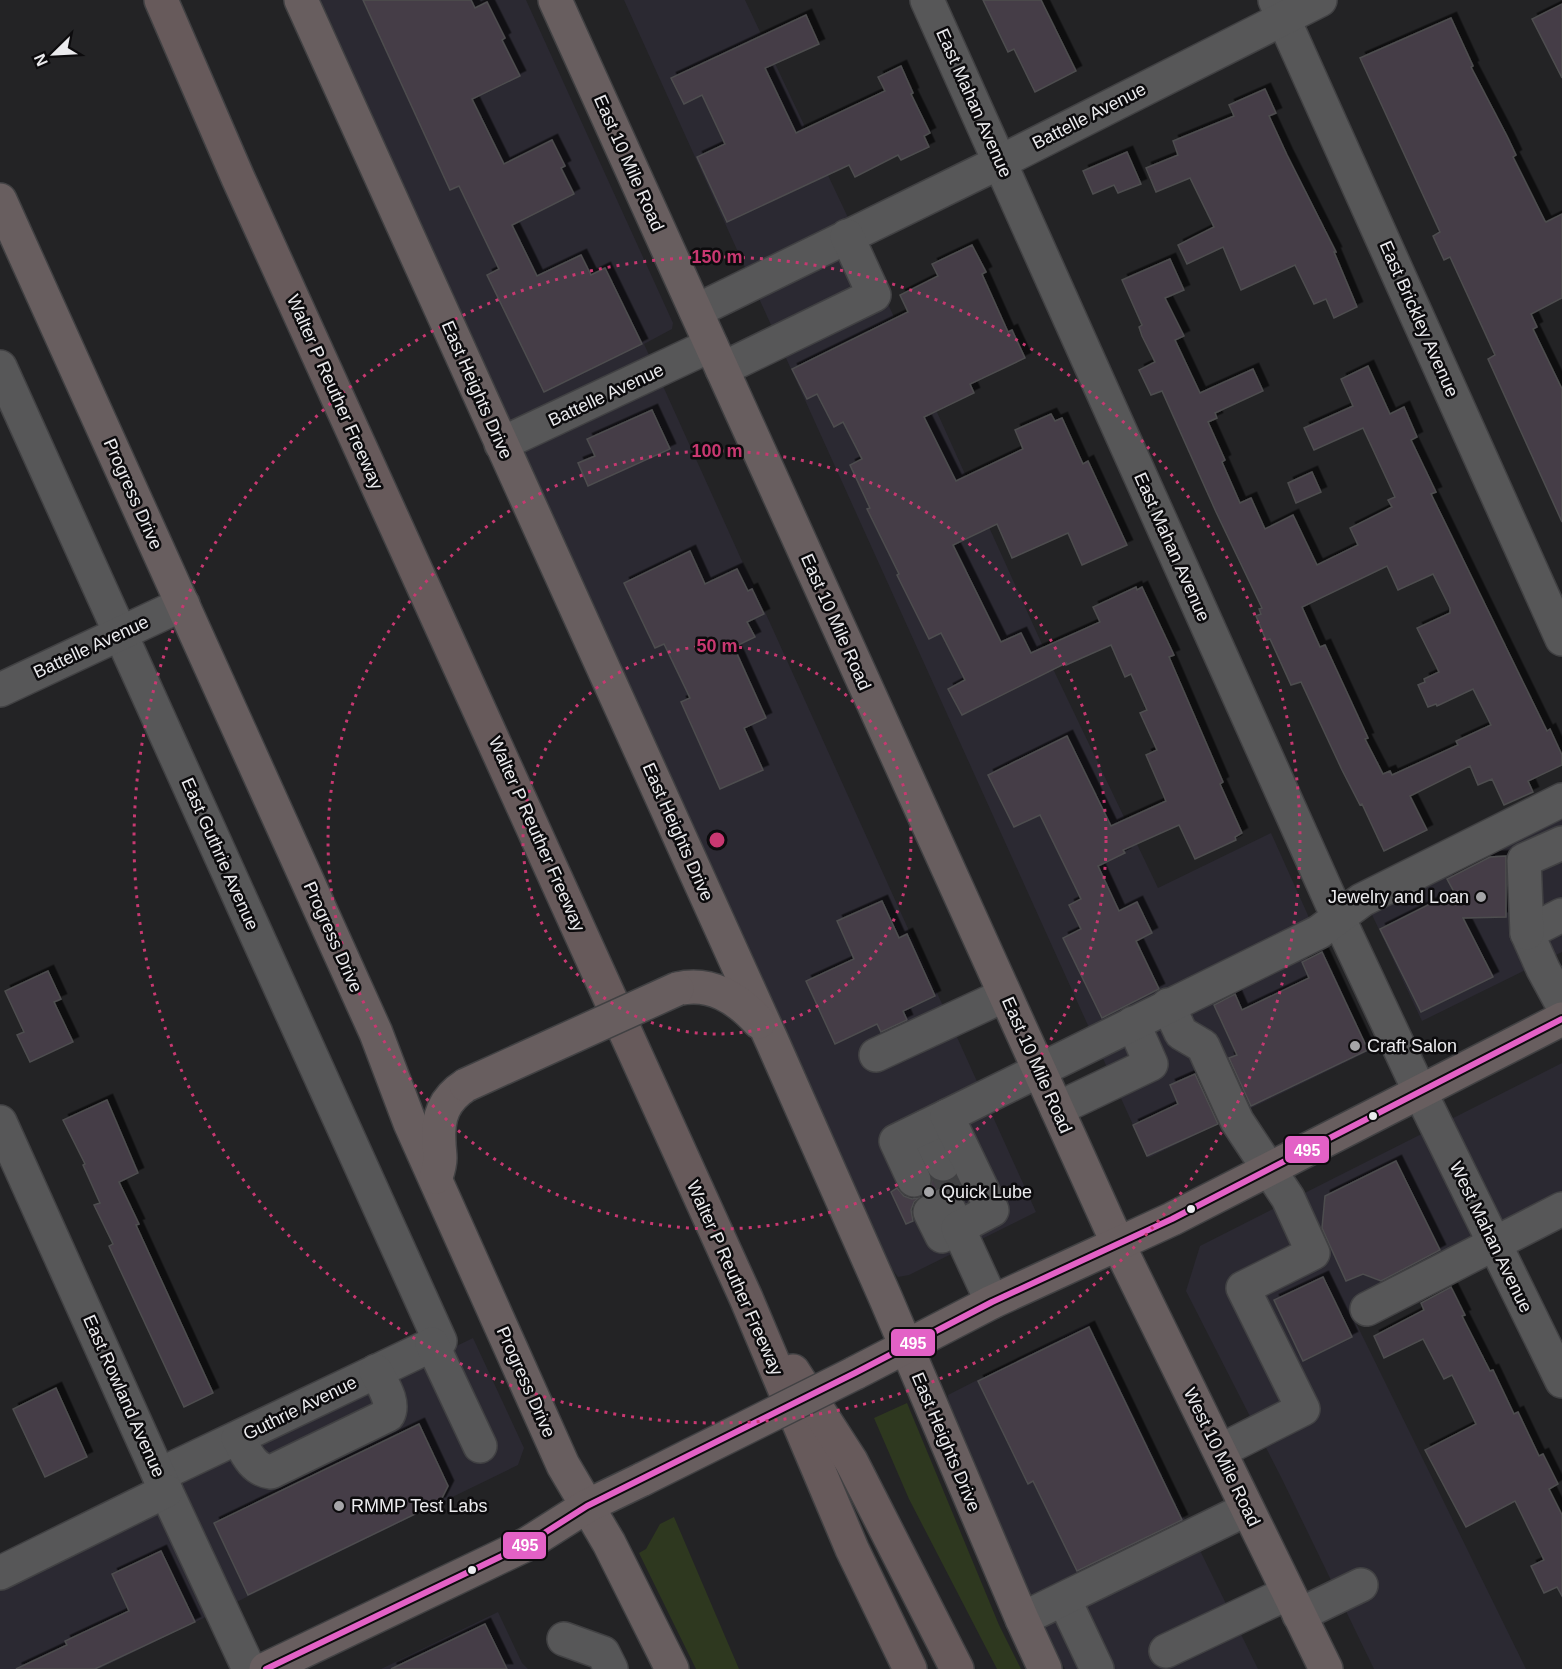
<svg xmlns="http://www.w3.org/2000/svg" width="1562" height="1669" viewBox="0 0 1562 1669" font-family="Helvetica,sans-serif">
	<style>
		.built { fill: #2b2932 }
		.green { fill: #2e381f }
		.building { fill: #443d46; stroke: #4e4d4f; stroke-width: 1.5; fill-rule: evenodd; filter: url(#shadow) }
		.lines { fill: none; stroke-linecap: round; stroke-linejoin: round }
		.minor-tunnel { stroke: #414143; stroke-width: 33; stroke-dasharray: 33 16; stroke-linecap: butt }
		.minor-casing { stroke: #414143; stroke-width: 36 }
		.major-casing { stroke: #414143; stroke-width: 36 }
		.highway-casing { stroke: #414143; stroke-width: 36 }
		.minor { stroke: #575758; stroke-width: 33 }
		.major { stroke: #685e5f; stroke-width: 33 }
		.highway { stroke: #675a5b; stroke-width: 33 }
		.major-bridge-casing { stroke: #414143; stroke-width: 36; stroke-linecap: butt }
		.major-bridge { stroke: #685e5f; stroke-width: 33 }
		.bus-1-casing { stroke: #0c0b0d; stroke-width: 10 }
		.bus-1 { stroke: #e361c6; stroke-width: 6 }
		.ring { fill: none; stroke: #c83871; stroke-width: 3; stroke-dasharray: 3 6 }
		.poi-dot { fill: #a5a5a8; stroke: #0c0b0d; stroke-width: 2 }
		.bus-dot { fill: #ebebee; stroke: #0c0b0d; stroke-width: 2 }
		.labels { text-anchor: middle; stroke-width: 5; stroke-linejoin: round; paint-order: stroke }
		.street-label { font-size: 18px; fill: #ebebee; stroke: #0c0b0d }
		.poi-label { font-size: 18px; fill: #ebebee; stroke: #0c0b0d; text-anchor: start }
		.centre { fill: #c83871; stroke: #0c0b0d; stroke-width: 3 }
		.ring-label { font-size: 18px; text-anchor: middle; font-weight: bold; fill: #c83871; stroke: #0c0b0d; stroke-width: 5; stroke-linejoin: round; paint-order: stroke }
		.line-badge { stroke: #0c0b0d; stroke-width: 2 }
		.badge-label { font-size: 16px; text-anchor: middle; font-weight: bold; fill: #fff }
	</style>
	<defs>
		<filter id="shadow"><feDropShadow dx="5.5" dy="-5.5" stdDeviation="0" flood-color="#0009"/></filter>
	</defs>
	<rect width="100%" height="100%" fill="#232325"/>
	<!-- built -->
	<g class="built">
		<polygon points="319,0 526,0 673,323 672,329 644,344 1036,1212 909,1275 898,1277 885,1260 501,401"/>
		<polygon points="624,0 745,0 870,264 1055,673 1158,888 1271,833 1369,1051 1148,1158"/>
		<polygon points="1562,785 1562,952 1422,1021 1358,885"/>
		<polygon points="1562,1063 1562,1218 1355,1321 1526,1669 1374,1669 1282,1479 1186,1291 1200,1246"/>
		<polygon points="1089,1323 1211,1573 1258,1669 1065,1669 1052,1644 1019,1573 949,1407 948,1395"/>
		<polygon points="473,1338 524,1448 518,1465 99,1669 0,1669 0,1562 200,1471"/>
		<polygon points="498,1612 522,1663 528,1669 381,1669"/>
	</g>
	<!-- green -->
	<g class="green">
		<polygon points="907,1403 999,1625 1021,1669 997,1669 909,1499 874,1418"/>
		<polygon points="674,1517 739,1669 696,1669 639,1553 646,1549 660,1524"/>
	</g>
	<!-- building -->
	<g class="building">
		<polygon points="363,0 471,0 475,8 487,2 505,38 502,40 520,76 472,99 504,164 552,140 565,166 561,168 574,194 512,225 537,276 581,255 591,275 605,268 642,344 544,392 487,275 499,269 459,186 450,190"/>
		<polygon points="983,0 1041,0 1076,71 1035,92 1014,49 1008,52"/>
		<polygon points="1562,4 1562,78 1532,19"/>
		<polygon points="806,15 819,44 765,68 796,133 885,91 878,77 901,66 913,93 911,94 930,133 924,136 929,147 901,160 898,155 855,177 849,165 727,222 697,157 725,144 702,95 684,104 671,78"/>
		<polygon points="1451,18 1473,66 1471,67 1507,136 1516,155 1513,157 1545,221 1546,222 1562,214 1562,298 1531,314 1537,327 1533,329 1562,389 1562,522 1488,359 1495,355 1450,257 1444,260 1433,236 1440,232 1360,58"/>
		<polygon points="1265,89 1276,113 1269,116 1287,155 1336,252 1334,252 1357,307 1334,318 1326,299 1314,304 1295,265 1241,290 1223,247 1187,264 1178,245 1214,227 1190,178 1156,192 1146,168 1178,155 1173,141 1234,116 1229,105"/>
		<polygon points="1127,152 1141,184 1118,193 1114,185 1093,194 1083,171"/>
		<polygon points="972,245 986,272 982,274 1008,332 1012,330 1025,358 970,384 974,393 924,417 956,481 1023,449 1015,430 1051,414 1055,421 1062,418 1083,464 1088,461 1127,545 1082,565 1068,533 1012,558 997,524 953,545 1001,642 1021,633 1031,653 1100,622 1093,607 1136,587 1137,590 1142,587 1174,655 1169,657 1223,782 1220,784 1242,833 1235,837 1236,840 1195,859 1179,825 1123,850 1125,853 1098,866 1119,911 1137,902 1152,933 1136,941 1159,989 1102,1018 1063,938 1081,929 1069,905 1081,899 1040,815 1014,827 988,775 1067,736 1111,826 1166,801 1146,755 1157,750 1140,713 1147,710 1131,674 1125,677 1111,645 1066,665 1066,663 962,715 948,689 965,680 941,633 929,639 897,575 899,574 867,509 870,508 850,465 862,459 843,422 834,427 817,394 807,399 792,369 908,312 900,295 938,276 932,264"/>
		<path d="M 1170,259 L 1184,290 L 1165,298 L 1184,336 L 1175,340 L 1200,393 L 1253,369 L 1263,391 L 1215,413 L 1217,418 L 1208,422 L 1225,460 L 1222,462 L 1240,503 L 1251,498 L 1265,529 L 1293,515 L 1317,565 L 1358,545 L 1350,528 L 1392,507 L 1388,500 L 1395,497 L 1363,428 L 1314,450 L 1304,428 L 1353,406 L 1341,379 L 1368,366 L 1390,414 L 1404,407 L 1417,437 L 1411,440 L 1436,492 L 1431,494 L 1547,731 L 1550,729 L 1562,755 L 1562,765 L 1528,781 L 1533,792 L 1504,805 L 1492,779 L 1478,785 L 1470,766 L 1410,796 L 1427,830 L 1384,851 L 1362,804 L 1360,805 L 1342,770 L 1301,682 L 1291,685 L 1270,639 L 1266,640 L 1256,616 L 1261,614 L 1259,609 L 1262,608 L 1216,512 L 1162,391 L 1151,395 L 1139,370 L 1155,362 L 1142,336 L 1139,327 L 1142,325 L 1122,280 ZM 1387,566 L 1398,590 L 1433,574 L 1450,608 L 1450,613 L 1417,628 L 1439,672 L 1424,679 L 1425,682 L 1418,685 L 1428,707 L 1436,704 L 1437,706 L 1473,689 L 1491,725 L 1456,741 L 1458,745 L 1392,775 L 1390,771 L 1383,774 L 1365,739 L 1368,738 L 1325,645 L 1320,647 L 1302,607 Z"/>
		<polygon points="652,410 670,449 588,486 578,463 595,456 587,439"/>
		<polygon points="1312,472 1321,492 1296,503 1288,483"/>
		<polygon points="690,551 705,584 737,569 748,591 752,589 764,614 747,622 755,637 734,647 766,718 744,728 763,770 720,789 681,702 690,698 664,644 655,648 624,583"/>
		<polygon points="1506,856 1506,917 1463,918 1493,977 1421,1012 1380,929 1454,892 1447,879 1490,857"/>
		<polygon points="882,901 899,938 907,934 935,996 903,1011 907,1020 881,1032 877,1024 835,1044 806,981 854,959 837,921"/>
		<polygon points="1322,952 1368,1050 1251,1106 1229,1058 1237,1055 1214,1005 1235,994 1242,1010 1309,978 1302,962"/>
		<polygon points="48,971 61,999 54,1002 73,1042 30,1062 17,1035 24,1032 5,991"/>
		<polygon points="1195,1074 1218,1124 1147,1156 1133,1125 1178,1104 1170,1085"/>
		<polygon points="107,1100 138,1173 119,1182 139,1224 136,1225 213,1393 184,1407 109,1246 113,1244 94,1205 100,1203 83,1165 85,1164 63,1120"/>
		<polygon points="1396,1161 1440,1250 1381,1281 1363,1274 1346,1281 1322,1228 1325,1196"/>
		<polygon points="956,1177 964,1195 956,1188 947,1185 938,1187 931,1193 925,1194 930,1190 932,1179 942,1183 951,1181"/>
		<polygon points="897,1188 904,1196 912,1199 919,1198 914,1202 911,1210 913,1221 906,1224 891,1192"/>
		<polygon points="1323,1277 1352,1337 1303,1361 1274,1300"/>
		<polygon points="1451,1287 1465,1315 1462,1316 1490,1371 1493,1370 1514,1414 1518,1412 1539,1456 1543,1454 1558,1484 1549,1489 1562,1515 1562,1596 1557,1587 1544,1593 1531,1566 1544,1560 1515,1501 1466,1527 1425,1450 1476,1424 1452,1375 1444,1379 1423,1339 1384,1358 1374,1336 1424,1310 1421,1303"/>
		<polygon points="1089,1327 1182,1520 1077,1571 1033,1481 1028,1484 978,1381"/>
		<polygon points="56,1388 87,1457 45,1477 13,1409"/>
		<polygon points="419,1424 448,1486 440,1502 248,1595 214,1523"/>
		<polygon points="161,1551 195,1622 95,1669 16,1669 67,1645 65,1641 129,1611 112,1574"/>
		<polygon points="485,1624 507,1669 391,1669"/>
	</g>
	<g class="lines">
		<!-- minor-tunnel -->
		<polyline class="minor-tunnel" points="943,1164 959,1197"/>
		<!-- minor casing -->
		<g class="minor-casing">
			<g id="minor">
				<polyline points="927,0 1338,917 1420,1092 1562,1381"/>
				<polyline points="1275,0 1562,639"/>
				<polyline points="696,311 1000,162 1320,0"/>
				<polyline points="0,367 440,1341 159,1475"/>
				<polyline points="722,369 874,295 847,236"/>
				<polyline points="501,444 711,345"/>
				<polyline points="0,690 183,604"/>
				<polyline points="1562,915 1527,933 1543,969 1562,1004"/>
				<polyline points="1527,933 1524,860 1562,843"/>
				<polyline points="1168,1005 1181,1033 1203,1046 1237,1121 1288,1198 1313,1253 1243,1288 1303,1409 1220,1451"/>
				<polyline points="876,1055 1005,995"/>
				<polyline points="1057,1109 1151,1064 1133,1023"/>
				<polyline points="0,1122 166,1491 249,1669"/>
				<polyline points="925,1127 943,1164"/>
				<polyline points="914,1180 896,1141 947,1116"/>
				<polyline points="930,1212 942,1236 958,1228 946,1204"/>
				<polyline points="992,1302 958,1228 992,1210 947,1116 1319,932 1362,900 1562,800"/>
				<polyline points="1367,1309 1562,1209"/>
				<polyline points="432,1344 480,1446"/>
				<path d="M 238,1438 C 246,1453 253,1470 271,1472 L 388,1415 C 395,1402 382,1384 376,1371"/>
				<polyline points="0,1573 166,1491"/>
				<polyline points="1064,1599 1097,1669"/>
				<polyline points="1299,1615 1361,1585"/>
				<polyline points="1022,1619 1247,1509"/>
				<polyline points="564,1639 603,1653 611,1669"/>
				<polyline points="1166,1651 1288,1593"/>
			</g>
		</g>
		<!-- major casing -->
		<g class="major-casing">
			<g id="major">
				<polyline points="301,0 772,1041 886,1299 1022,1619 1045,1669"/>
				<polyline points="555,0 1118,1244 1326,1669"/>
				<polyline points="0,200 376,1033 410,1123 563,1465 609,1543 672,1669"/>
				<path d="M 677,989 C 711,981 737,998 759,1022"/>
				<path d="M 436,1177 C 438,1171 440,1164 440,1158 C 440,1153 439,1148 439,1143 C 437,1117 444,1099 466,1085"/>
				<polyline points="855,1373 992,1302 1172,1219 1562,1019"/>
				<polyline points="266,1669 527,1544 587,1506 643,1479"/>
			</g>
		</g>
		<!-- highway casing -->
		<g class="highway-casing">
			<g id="highway">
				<polyline points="161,0 238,178 746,1298 852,1549 910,1669"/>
				<polyline points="793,1371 851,1461 957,1669"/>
			</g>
		</g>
		<!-- minor -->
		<use href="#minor" class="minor"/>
		<!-- major -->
		<use href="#major" class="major"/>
		<!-- highway -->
		<use href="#highway" class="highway"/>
		<!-- major-bridge casing -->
		<g class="major-bridge-casing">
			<g id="major-bridge">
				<polyline points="466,1085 677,989"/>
				<polyline points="643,1479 855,1373"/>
			</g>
		</g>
		<!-- major-bridge -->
		<use href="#major-bridge" class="major-bridge"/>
		<!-- bus-1 casing -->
		<g class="bus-1-casing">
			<polyline id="bus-1" points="266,1669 527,1544 587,1506 855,1373 992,1302 1172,1219 1562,1019"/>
		</g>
		<!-- bus-1 -->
		<use href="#bus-1" class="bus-1"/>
	</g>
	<!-- distance rings -->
	<g class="ring">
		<circle cx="717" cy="840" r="194"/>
		<circle cx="717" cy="840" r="389"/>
		<circle cx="717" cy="840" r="583"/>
	</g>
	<!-- markers -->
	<g class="poi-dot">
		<circle cx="1481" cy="897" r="6"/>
		<circle cx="1355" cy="1046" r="6"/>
		<circle cx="929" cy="1192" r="6"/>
		<circle cx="339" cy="1506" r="6"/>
	</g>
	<g class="bus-dot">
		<circle cx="1373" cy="1116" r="5"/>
		<circle cx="1191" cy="1209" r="5"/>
		<circle cx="472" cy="1570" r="5"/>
	</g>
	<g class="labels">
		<!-- street labels -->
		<g class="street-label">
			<text transform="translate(974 103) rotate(66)" y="6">East Mahan Avenue</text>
			<text transform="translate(1089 116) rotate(-27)" y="6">Battelle Avenue</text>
			<text transform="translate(629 163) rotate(66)" y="6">East 10 Mile Road</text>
			<text transform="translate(1419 319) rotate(66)" y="6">East Brickley Avenue</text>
			<text transform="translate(477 390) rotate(66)" y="6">East Heights Drive</text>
			<text transform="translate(335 392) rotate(66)" y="6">Walter P Reuther Freeway</text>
			<text transform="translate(606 395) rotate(-25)" y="6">Battelle Avenue</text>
			<text transform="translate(133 494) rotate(66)" y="6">Progress Drive</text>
			<text transform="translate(1172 547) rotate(66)" y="6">East Mahan Avenue</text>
			<text transform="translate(836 622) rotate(66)" y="6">East 10 Mile Road</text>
			<text transform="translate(91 647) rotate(-25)" y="6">Battelle Avenue</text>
			<text transform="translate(678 832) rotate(66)" y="6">East Heights Drive</text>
			<text transform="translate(537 834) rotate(66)" y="6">Walter P Reuther Freeway</text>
			<text transform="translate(220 854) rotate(66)" y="6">East Guthrie Avenue</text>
			<text transform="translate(333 937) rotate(66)" y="6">Progress Drive</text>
			<text transform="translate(1037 1065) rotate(66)" y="6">East 10 Mile Road</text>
			<text transform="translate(1491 1237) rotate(64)" y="6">West Mahan Avenue</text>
			<text transform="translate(735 1278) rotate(66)" y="6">Walter P Reuther Freeway</text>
			<text transform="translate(526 1382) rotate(66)" y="6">Progress Drive</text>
			<text transform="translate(124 1396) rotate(66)" y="6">East Rowland Avenue</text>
			<text transform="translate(300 1408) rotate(-26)" y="6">Guthrie Avenue</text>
			<text transform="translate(946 1442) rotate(67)" y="6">East Heights Drive</text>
			<text transform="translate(1222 1457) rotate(64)" y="6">West 10 Mile Road</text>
		</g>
		<!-- poi labels -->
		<g class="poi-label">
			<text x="1469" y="903" text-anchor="end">Jewelry and Loan</text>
			<text x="1367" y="1052">Craft Salon</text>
			<text x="941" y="1198">Quick Lube</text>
			<text x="351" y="1512">RMMP Test Labs</text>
		</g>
	</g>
	<circle cx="717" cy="840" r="9" class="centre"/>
	<g class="ring-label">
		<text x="717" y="263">150 m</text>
		<text x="717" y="457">100 m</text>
		<text x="717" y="652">50 m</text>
	</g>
	<g class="line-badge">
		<rect x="1284" y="1135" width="46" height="29" rx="6" fill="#e361c6"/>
		<rect x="890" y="1328" width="46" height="29" rx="6" fill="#e361c6"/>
		<rect x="502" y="1531" width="45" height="29" rx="6" fill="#e361c6"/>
	</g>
	<g class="badge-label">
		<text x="1307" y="1156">495</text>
		<text x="913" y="1349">495</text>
		<text x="525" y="1551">495</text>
	</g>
	<!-- north arrow -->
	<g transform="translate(54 54) rotate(246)" stroke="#0c0b0d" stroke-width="4.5" paint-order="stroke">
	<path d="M0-4.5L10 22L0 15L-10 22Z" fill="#ebebee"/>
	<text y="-9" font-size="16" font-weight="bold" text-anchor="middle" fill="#ebebee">N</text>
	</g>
</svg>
